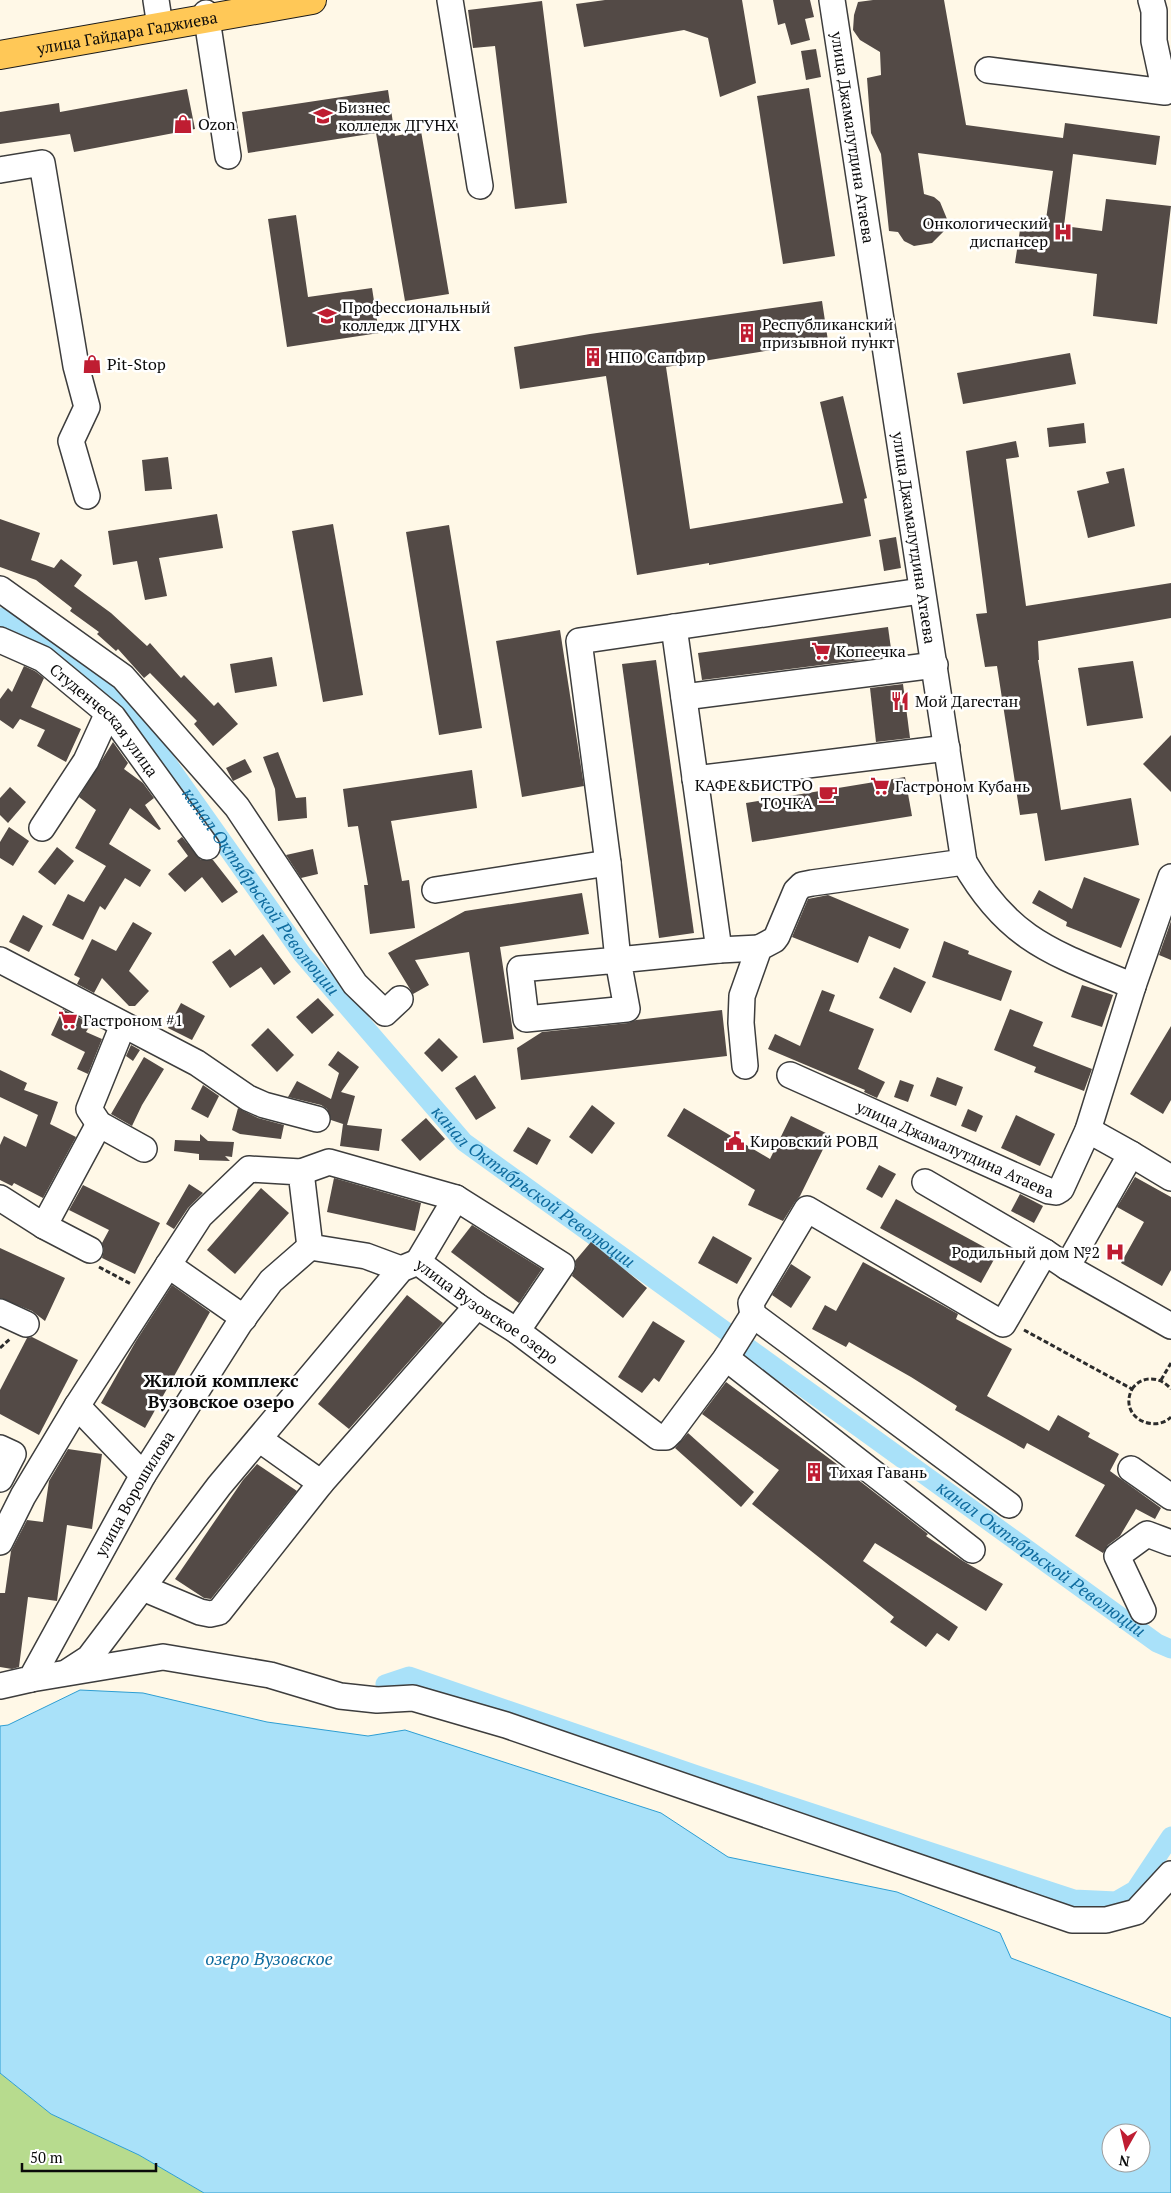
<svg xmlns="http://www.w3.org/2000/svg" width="1171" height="2193" viewBox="0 0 1171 2193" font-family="'PT Serif',serif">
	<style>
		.forest { fill: #b7db8e }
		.water { fill: #a9e1f9; stroke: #2d9ed3; fill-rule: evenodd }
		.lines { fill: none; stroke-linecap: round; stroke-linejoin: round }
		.canal { stroke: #a9e1f9; stroke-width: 19 }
		.building { fill: #534a46 }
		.minor-casing { stroke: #3d3d3d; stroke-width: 28 }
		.major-casing { stroke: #1b1b1b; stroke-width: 30 }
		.path { stroke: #2c2c2c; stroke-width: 3; stroke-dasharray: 5 2.5; stroke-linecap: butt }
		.minor { stroke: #fff; stroke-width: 25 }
		.major { stroke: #ffc857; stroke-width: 28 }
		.labels { text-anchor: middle; stroke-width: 5; stroke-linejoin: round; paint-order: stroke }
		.street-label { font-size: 16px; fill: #0a0a0a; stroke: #fff }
		.poi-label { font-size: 16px; fill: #0a0a0a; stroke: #fff; text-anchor: start }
		.water-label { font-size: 18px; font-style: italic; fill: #0f6c9f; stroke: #fff }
		.neighbourhood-label { font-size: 18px; font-weight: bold; fill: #0a0a0a; stroke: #fff }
	</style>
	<rect width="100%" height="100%" fill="#fff8e7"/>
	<!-- forest -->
	<polygon class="forest" points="0,2073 51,2114 139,2155 204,2193 0,2193"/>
	<!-- water -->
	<path class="water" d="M 80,1690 L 143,1693 L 267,1722 L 368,1736 L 405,1730 L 661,1813 L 728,1857 L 897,1892 L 1000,1933 L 1011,1958 L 1171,2018 L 1171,2193 L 204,2193 L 139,2155 L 51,2114 L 0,2073 L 0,1726 L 8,1725 ZM 1111,2133 L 1141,2133 L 1141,2163 L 1111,2163 Z"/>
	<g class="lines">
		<!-- canal -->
		<g class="canal">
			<path id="s1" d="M 0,617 L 11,622 L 127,706 L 302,954 L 464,1142 L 1157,1643 L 1171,1649"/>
			<polyline points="385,1684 409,1676 700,1776 1074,1899 1116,1901 1135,1890 1171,1836"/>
		</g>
	</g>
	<!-- building -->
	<g class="building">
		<polygon points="605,0 742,0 756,83 720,97 708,38 684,30 584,47 576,4"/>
		<polygon points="773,0 810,0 814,17 805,19 810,40 791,45 785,23 778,25"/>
		<polygon points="873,0 944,0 966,125 1063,138 1065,123 1160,136 1156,165 1073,154 1064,226 1102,231 1106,199 1171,206 1157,324 1093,316 1097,274 1015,263 1021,223 1045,226 1053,171 918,153 924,194 934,197 940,202 947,219 945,230 932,243 914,246 904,241 898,232 889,231 881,154 871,133 867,78 881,75 880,52 860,40 853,30 854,15 858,2"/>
		<polygon points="542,1 567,203 515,209 495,46 473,48 468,10"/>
		<polygon points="816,49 821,77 806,80 801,51"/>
		<polygon points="809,88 835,256 783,264 757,96"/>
		<polygon points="187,89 195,129 74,152 70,134 0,144 0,112 59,103 60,112"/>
		<polygon points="388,90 395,136 421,131 449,294 405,301 376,133 248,153 242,112"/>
		<polygon points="296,215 308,297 372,288 379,333 287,347 268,219"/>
		<polygon points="822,301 828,341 666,367 690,529 843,503 820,402 843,396 867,498 864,499 871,536 709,565 709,563 637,575 606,376 520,389 514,347 590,334"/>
		<polygon points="1070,353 1076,384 963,404 957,373"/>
		<polygon points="1084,423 1086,443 1049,447 1047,428"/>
		<polygon points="1016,441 1019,457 1006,459 1026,606 1171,583 1171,618 1038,641 1039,660 1038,660 1061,810 1131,798 1139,845 1045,861 1037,813 1020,815 997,666 985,667 976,614 987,613 966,451"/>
		<polygon points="168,457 172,489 145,491 142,460"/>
		<polygon points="1124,468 1135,526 1088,538 1077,491 1109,483 1106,472"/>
		<polygon points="217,514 223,548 159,558 167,596 145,600 137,561 113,565 108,531"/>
		<polygon points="0,519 40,533 31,560 54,568 61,559 82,575 74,586 111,613 147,646 150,643 181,678 184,675 214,706 218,702 238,724 213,746 194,724 197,721 150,673 144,678 118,649 116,651 97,634 99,632 70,611 72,608 36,580 0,567"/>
		<polygon points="333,524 363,695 323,702 292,531"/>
		<polygon points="449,525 482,728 439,735 406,532"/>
		<polygon points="896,537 901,568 884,571 879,540"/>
		<polygon points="888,627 892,656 702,680 698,653"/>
		<polygon points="560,630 584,786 522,797 496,641"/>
		<polygon points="272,657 277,686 235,693 230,664"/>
		<polygon points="656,660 694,933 659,938 622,664"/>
		<polygon points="1133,661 1143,718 1087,726 1078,668"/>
		<polygon points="24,666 35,671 44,678 31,707 81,729 66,762 37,746 45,730 20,719 13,729 0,720 0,699 8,688 12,692"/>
		<polygon points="903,684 910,738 876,742 870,688"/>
		<polygon points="1171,735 1171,792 1143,764"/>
		<polygon points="113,742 128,763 124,769 143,783 154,798 145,805 161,829 159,830 130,808 109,844 151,870 140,887 125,878 105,910 100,906 83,940 52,925 68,894 84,902 106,866 75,848 96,810 79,797"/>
		<polygon points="278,752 296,798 306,797 307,818 278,821 275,789 263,757"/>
		<polygon points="245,759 252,772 233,781 226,768"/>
		<polygon points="472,770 477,808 391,821 402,881 409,880 415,928 370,934 364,885 368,885 358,826 348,827 343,789"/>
		<polygon points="905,777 912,816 752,842 746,803"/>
		<polygon points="10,787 26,802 8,823 0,815 0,798"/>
		<polygon points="9,827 29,841 13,866 0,858 0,842"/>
		<polygon points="182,837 201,860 213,860 238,892 222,903 202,877 185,892 168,874 188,856 177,841"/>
		<polygon points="57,847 74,861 55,885 38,872"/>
		<polygon points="313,849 318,874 301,878 286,855"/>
		<polygon points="1084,877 1140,899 1121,948 1066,926 1067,922 1032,903 1039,890 1072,909"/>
		<polygon points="582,893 589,934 500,947 514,1039 483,1043 469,952 415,960 429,985 413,994 388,953 465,911"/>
		<polygon points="828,895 909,929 900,949 869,936 858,963 792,937 808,899"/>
		<polygon points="23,915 43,926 29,952 9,942"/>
		<polygon points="1171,921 1171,960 1159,955"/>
		<polygon points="133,922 152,933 129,971 149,991 135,1006 129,1006 102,978 94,993 77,984 80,978 74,975 92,939 116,951"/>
		<polygon points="263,934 291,972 274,985 261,967 230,988 212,962 230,949 235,956"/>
		<polygon points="944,941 969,951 968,954 1012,971 1001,1001 932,977"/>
		<polygon points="894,967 926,982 911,1013 879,998"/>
		<polygon points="1082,985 1113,995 1102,1027 1071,1017"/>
		<polygon points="822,990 835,995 829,1011 874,1029 858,1069 885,1082 877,1098 864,1092 865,1090 768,1049 775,1034 800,1046"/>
		<polygon points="318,998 334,1015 312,1034 296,1017"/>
		<polygon points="181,1003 205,1016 192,1040 168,1028"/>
		<polygon points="63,1009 91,1024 86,1032 102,1039 88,1074 77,1069 85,1052 51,1035"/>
		<polygon points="1010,1009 1043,1022 1033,1046 1092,1069 1084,1091 1034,1072 1036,1067 994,1050"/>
		<polygon points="722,1010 727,1056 521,1080 517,1048 542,1032 628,1023 636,1020"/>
		<polygon points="1171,1026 1171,1100 1163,1114 1130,1094"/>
		<polygon points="268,1028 294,1055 277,1072 251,1045"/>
		<polygon points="439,1038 458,1057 442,1072 424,1053"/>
		<polygon points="131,1045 140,1050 133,1061 126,1056"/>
		<polygon points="338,1051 359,1067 341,1092 355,1096 347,1125 382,1129 379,1151 340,1146 343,1124 346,1125 331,1120 327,1109 321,1105 288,1097 297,1081 331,1099 339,1073 328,1065"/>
		<polygon points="144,1057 164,1069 142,1105 132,1126 111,1114"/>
		<polygon points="0,1070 27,1083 24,1090 58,1102 50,1124 76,1137 43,1198 14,1183 12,1186 0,1180 0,1145 4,1136 26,1147 38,1115 0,1097"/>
		<polygon points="475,1075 496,1108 476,1120 455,1088"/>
		<polygon points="937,1077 963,1087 956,1106 930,1096"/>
		<polygon points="900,1080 914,1085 908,1102 894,1097"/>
		<polygon points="203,1085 219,1096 208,1118 191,1109"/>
		<polygon points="592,1105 615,1123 592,1154 569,1137"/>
		<polygon points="238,1108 258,1118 284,1125 281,1139 240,1134 232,1130"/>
		<polygon points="684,1108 770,1159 791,1116 830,1135 800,1196 795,1202 783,1221 748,1205 755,1190 667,1136"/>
		<polygon points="968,1109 983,1116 976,1132 961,1126"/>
		<polygon points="1016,1115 1055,1134 1040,1166 1001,1148"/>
		<polygon points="426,1118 445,1139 420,1161 401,1140"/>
		<polygon points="528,1127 551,1140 537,1165 513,1151"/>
		<polygon points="200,1134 208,1141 234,1142 232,1157 225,1156 230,1161 199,1160 199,1154 174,1151 175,1140 200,1141"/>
		<polygon points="879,1165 896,1174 882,1198 866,1189"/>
		<polygon points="1135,1177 1171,1197 1171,1270 1162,1286 1121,1263 1144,1222 1117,1207"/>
		<polygon points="334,1178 421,1203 415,1231 327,1212"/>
		<polygon points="189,1184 203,1193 188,1208 174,1229 166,1224"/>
		<polygon points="83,1185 160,1223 135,1274 102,1258 104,1250 102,1243 109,1230 69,1210"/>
		<polygon points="261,1188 289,1213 235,1274 207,1250"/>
		<polygon points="1020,1194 1043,1206 1034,1223 1011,1211"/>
		<polygon points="896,1199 997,1254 981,1283 880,1228"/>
		<polygon points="472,1225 542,1269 519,1303 451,1252"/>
		<polygon points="713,1236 752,1258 737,1284 698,1263"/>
		<polygon points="591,1242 647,1288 623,1318 572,1276 576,1266 575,1261"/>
		<polygon points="0,1248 65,1278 45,1321 32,1311 0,1298"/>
		<polygon points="863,1262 942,1305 958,1314 956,1319 1012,1349 987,1396 1049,1431 1058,1415 1090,1433 1088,1437 1119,1454 1110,1471 1161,1508 1155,1519 1136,1509 1120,1536 1108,1545 1103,1553 1075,1536 1105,1485 1027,1443 1024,1449 955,1410 957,1406 911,1377 849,1342 846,1347 812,1329 825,1305 836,1311"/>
		<polygon points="791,1264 811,1277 791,1308 772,1295"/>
		<polygon points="172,1285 210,1312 145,1428 101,1403 136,1341"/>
		<polygon points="407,1295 443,1323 349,1429 318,1404"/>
		<polygon points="653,1321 685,1341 659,1382 654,1378 642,1393 618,1377"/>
		<polygon points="32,1337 78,1360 39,1435 0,1414 0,1390 27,1338"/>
		<polygon points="726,1382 861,1482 928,1534 926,1536 963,1561 1003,1584 986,1611 875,1543 863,1561 958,1627 949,1641 937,1633 926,1647 890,1622 894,1617 752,1504 779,1470 702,1414"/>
		<polygon points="688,1433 754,1492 741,1507 675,1448"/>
		<polygon points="68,1449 102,1454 92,1529 67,1525 57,1601 28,1597 19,1667 12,1669 0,1667 0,1593 5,1593 11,1551 27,1520 43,1522 49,1481"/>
		<polygon points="257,1464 297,1491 211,1599 204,1598 175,1579 243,1480"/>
	</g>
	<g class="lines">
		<!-- minor casing -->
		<g class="minor-casing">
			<g id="minor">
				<polyline points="156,0 160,26"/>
				<polyline points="450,0 480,186"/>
				<path id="s2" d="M 832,0 L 964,862 C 1009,941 1054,953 1133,986"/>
				<polyline points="206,13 228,156"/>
				<polyline points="988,70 1165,92 1154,41 1154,11 1151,0"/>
				<polyline points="0,170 42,163 76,366 87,407 71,441 87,496"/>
				<polyline points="0,589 123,677 237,807 355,984 385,1013 400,999"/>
				<polyline points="674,627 719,950"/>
				<path id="s3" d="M 0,640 L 43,659 L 113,717 L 207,847"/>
				<polyline points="684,697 935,665"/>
				<polyline points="695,779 947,748"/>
				<polyline points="42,828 86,761 108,713"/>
				<polyline points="435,890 608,863"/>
				<polyline points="759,948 719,950 618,960 627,1009 526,1019 520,969 618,960 608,863 579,641 921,591"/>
				<polyline points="0,960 197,1063 248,1098 264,1105 317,1119"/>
				<polyline points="123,1025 89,1109 99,1124 144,1149"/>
				<polyline points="745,1066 741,1023 742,996 759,948 774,940 777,936 796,891 802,885 812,883 964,862"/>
				<path id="s4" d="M 790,1075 L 1049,1191 L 1056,1192 L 1061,1189 L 1088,1130 L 1133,986 L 1171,877"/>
				<polyline points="1131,1154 1171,1178"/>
				<polyline points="301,1172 329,1162 456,1198 562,1265 517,1331"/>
				<polyline points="925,1182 1045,1252"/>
				<polyline points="0,1198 44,1226 99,1124"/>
				<polyline points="44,1226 90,1250"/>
				<polyline points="418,1262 456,1198"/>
				<polyline points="168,1265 244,1318"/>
				<polyline points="1067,1267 1171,1326"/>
				<polyline points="0,1312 26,1324"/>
				<polyline points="726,1358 972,1550"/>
				<polyline points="259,1439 321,1483"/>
				<polyline points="0,1448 13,1454 0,1479"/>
				<polyline points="1131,1469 1171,1497"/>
				<polyline points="143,1475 77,1406 200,1216 249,1169 301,1172 310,1247 366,1256 401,1269"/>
				<polyline points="1009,1505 753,1315 751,1303 807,1209 1003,1324 1045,1252 1067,1267 1131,1154 1088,1130"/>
				<polyline points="0,1542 23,1496 77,1406"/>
				<polyline points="143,1588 200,1612 210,1614 219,1612 321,1483 477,1306"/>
				<polyline points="1143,1611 1117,1556 1147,1534 1171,1543"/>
				<path id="s5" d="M 69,1671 L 89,1658 L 219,1486 L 401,1269 L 418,1262 L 477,1306 L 517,1331 L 658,1437 L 666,1437 L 671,1432 L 726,1358 L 753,1315"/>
				<polyline points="31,1679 163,1657 270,1675 340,1696 377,1700 413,1698 506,1725 1072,1920 1106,1920 1136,1912 1171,1874"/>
				<path id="s6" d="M 0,1686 L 31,1679 L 143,1475 L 239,1324 L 271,1281 L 310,1247"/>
			</g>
		</g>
		<!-- major casing -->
		<g class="major-casing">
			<g id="major">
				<path id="s7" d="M 0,55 L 312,0"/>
			</g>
		</g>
		<!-- path -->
		<g class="path">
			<polyline points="99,1267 131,1284"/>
			<path d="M 1024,1330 L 1132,1389 C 1118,1417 1154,1434 1171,1417"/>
			<polyline points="0,1348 10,1339"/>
			<polyline points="1161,1380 1171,1363"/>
			<path d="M 1132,1389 C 1142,1375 1160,1376 1171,1389"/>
		</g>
		<!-- minor -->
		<use href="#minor" class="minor"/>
		<!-- major -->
		<use href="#major" class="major"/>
	</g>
	<!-- icons -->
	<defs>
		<g id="university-bare" transform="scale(1.5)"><path d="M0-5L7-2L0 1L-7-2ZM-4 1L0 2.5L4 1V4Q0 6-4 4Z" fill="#bf1d32" stroke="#fff" stroke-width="2.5" paint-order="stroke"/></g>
		<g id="shop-bare" transform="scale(1.5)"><path d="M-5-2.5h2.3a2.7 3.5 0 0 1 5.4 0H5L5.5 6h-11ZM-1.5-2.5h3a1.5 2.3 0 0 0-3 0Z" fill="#bf1d32" stroke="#fff" stroke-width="2.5" paint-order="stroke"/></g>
		<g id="hospital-bare" transform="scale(1.5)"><path d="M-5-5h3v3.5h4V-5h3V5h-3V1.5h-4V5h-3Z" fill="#bf1d32" stroke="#fff" stroke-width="2.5" paint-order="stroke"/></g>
		<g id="building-bare" transform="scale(1.5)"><path d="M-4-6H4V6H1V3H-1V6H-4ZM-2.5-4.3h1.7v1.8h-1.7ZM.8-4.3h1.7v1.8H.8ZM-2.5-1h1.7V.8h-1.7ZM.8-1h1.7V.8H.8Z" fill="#bf1d32" stroke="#fff" stroke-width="2.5" paint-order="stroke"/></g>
		<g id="supermarket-bare" transform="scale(1.5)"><path d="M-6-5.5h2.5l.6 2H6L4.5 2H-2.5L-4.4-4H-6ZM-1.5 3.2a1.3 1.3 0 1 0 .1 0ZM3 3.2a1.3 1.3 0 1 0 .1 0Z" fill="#bf1d32" stroke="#fff" stroke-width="2.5" paint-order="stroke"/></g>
		<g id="restaurant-bare" transform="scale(1.5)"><path d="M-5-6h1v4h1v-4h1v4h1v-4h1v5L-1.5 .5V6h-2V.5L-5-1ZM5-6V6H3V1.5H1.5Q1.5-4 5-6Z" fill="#bf1d32" stroke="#fff" stroke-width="2.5" paint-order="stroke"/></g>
		<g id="cafe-bare" transform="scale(1.5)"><path d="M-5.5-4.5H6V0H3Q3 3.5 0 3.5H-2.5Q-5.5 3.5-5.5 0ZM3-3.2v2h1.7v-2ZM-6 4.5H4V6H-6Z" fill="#bf1d32" stroke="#fff" stroke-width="2.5" paint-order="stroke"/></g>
		<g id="civic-bare" transform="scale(1.5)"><path d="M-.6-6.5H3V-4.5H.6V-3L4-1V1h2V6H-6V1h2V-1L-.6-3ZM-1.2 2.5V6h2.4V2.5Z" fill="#bf1d32" stroke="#fff" stroke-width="2.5" paint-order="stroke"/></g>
	</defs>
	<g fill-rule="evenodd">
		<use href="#university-bare" x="323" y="116"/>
		<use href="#shop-bare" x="183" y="124"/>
		<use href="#hospital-bare" x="1063" y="232"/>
		<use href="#university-bare" x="327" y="316"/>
		<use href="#building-bare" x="747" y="333"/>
		<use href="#building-bare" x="593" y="357"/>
		<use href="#shop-bare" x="92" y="364"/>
		<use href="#supermarket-bare" x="821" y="651"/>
		<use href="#restaurant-bare" x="900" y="701"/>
		<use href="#supermarket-bare" x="880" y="786"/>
		<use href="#cafe-bare" x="828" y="794"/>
		<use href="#supermarket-bare" x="68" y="1020"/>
		<use href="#civic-bare" x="735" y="1141"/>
		<use href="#hospital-bare" x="1115" y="1252"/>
		<use href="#building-bare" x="814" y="1472"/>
	</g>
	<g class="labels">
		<!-- street labels -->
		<g class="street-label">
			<text dy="6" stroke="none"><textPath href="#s7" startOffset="129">улица Гайдара Гаджиева</textPath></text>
			<text dy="6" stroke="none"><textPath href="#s2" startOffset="139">улица Джамалутдина Атаева</textPath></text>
			<text dy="6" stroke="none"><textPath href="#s2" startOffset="544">улица Джамалутдина Атаева</textPath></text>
			<text dy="6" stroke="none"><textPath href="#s3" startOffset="134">Студенческая улица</textPath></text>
			<text dy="6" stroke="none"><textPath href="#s4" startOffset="181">улица Джамалутдина Атаева</textPath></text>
			<text dy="6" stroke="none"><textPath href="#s5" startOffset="626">улица Вузовское озеро</textPath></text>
			<text dy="6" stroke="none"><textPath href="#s6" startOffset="244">улица Ворошилова</textPath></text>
		</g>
		<!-- poi labels -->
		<g class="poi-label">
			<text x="338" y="113">Бизнес<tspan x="338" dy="18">колледж ДГУНХ</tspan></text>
			<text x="198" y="130">Ozon</text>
			<text x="1048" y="229" text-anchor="end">Онкологический<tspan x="1048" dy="18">диспансер</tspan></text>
			<text x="342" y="313">Профессиональный<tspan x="342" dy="18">колледж ДГУНХ</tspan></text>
			<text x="762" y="330">Республиканский<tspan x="762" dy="18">призывной пункт</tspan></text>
			<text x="608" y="363">НПО Сапфир</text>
			<text x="107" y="370">Pit-Stop</text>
			<text x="836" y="657">Копеечка</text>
			<text x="915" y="707">Мой Дагестан</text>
			<text x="813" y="791" text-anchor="end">КАФЕ&amp;БИСТРО<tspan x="813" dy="18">ТОЧКА</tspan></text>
			<text x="895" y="792">Гастроном Кубань</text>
			<text x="83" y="1026">Гастроном #1</text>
			<text x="750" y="1147">Кировский РОВД</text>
			<text x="1100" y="1258" text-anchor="end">Родильный дом №2</text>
			<text x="829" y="1478">Тихая Гавань</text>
		</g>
		<!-- water labels -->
		<g class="water-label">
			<text dy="6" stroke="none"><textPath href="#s1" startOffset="384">канал Октябрьской Революции</textPath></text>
			<text dy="6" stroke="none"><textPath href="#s1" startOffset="789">канал Октябрьской Революции</textPath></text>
			<text dy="6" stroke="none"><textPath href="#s1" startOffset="1419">канал Октябрьской Революции</textPath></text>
			<text x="269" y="1965">озеро Вузовское</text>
		</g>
		<!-- neighbourhood labels -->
		<g class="neighbourhood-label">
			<text x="221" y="1387">Жилой комплекс<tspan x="221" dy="21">Вузовское озеро</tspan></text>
		</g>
	</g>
	<!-- north arrow -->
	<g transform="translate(1126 2148) rotate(188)"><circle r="24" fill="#ffffff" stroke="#9d9d9d"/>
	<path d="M0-4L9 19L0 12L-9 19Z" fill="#bf1d32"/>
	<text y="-8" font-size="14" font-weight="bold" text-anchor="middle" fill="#0a0a0a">N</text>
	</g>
	<!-- scale -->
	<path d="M22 2163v8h134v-8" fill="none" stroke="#0a0a0a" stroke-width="2.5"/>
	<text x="30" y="2163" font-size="15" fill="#0a0a0a" stroke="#ffffff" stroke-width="4" paint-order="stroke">50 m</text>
</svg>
